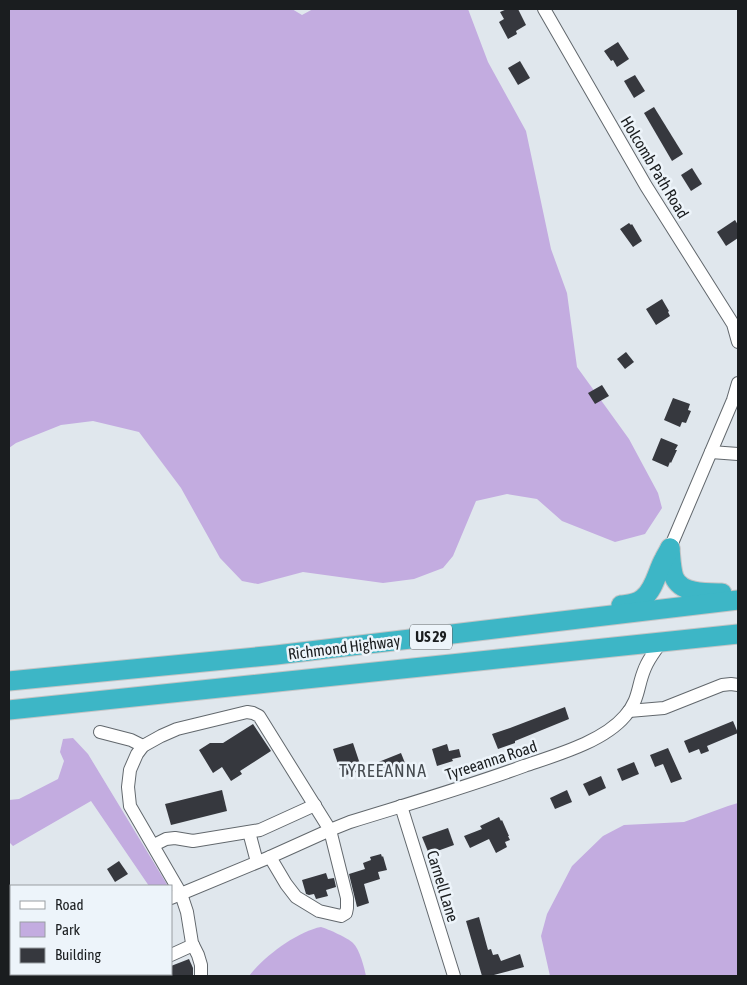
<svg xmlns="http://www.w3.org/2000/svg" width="747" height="985" viewBox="0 0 747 985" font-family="'Asap Condensed',sans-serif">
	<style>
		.green { fill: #c3ace0 }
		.building { fill: #36383e }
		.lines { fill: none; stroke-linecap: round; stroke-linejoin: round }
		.minor-casing { stroke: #62686d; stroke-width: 14 }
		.highway-casing { stroke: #c3c4c5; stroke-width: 21 }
		.minor { stroke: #fff; stroke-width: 12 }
		.highway { stroke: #3db6c6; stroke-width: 19 }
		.labels { text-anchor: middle; stroke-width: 5; stroke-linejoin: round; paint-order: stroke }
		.shield { fill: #edf4fa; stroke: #595e61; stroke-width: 1 }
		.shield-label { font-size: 15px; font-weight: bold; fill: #1a1d1f }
		.street-label { font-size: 16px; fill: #1a1d1f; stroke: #edf4fa }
		.neighbourhood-label { font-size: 18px; letter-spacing: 1px; fill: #474d52; stroke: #edf4fa }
	</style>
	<rect width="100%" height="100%" fill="#e0e7ed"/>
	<!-- green -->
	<g class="green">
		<polygon points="9,9 292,9 302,15 313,9 468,9 488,62 526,131 551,249 567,293 577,367 629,439 658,493 662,508 645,534 615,542 562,521 537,499 507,494 476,501 453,556 443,568 414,579 383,583 303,572 258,584 242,581 220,558 181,488 139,432 93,421 61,425 16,443 9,448"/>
		<polygon points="73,738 88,754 168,886 149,886 91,801 13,846 9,842 9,800 19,799 58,779 64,761 60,752 63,739"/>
		<polygon points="738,803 738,976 550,976 541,936 547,914 572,866 603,836 624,825 684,822 728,806"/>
		<path d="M 321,927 C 328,929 348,938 353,943 C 360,950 364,967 366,976 L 249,976 C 263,957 298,931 321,927 Z"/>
	</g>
	<!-- building -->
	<g class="building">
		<polygon points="507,9 518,9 526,25 516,31 517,34 508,39 499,22 504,19 500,12"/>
		<polygon points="618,42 629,59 617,67 613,60 611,61 604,51"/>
		<polygon points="520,61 530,78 518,85 508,68"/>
		<polygon points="635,75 645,91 634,98 624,81"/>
		<polygon points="654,107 683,154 672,161 644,113"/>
		<polygon points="692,168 702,184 691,191 681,175"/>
		<polygon points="735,220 738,225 738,238 726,246 717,232"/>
		<polygon points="629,223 631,225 632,224 642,241 633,247 620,229"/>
		<polygon points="662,299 669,311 668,312 670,316 656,325 646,309"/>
		<polygon points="626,352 634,362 625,369 617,359"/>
		<polygon points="602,385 609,396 595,404 588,393"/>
		<polygon points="673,398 690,404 688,410 691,411 686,423 682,422 680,427 664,420"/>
		<polygon points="661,438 678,445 675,450 677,450 671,463 670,462 668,467 652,460"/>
		<polygon points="565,707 569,719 515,741 515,743 498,749 492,734 510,728"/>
		<polygon points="733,721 738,733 707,746 709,751 701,754 699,749 689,753 684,741"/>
		<polygon points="253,724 271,751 240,771 242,774 231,781 222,767 213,773 199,750 210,743 223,743"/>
		<polygon points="353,743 361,767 355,769 356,772 346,775 345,772 341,773 333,749"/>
		<polygon points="447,744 449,751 459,749 461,757 452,759 453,761 437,766 432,749"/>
		<polygon points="668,748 682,779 671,783 663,764 655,767 650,755"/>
		<polygon points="401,753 407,768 382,778 376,763"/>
		<polygon points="634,762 639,774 622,781 617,769"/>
		<polygon points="601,776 606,788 589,796 583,784"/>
		<polygon points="222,790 227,811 171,825 165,804"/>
		<polygon points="567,790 572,802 555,809 550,798"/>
		<polygon points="499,817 501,821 502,820 509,836 508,836 510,840 505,842 507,847 496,853 489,839 470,848 464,836 482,829 480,826"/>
		<polygon points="448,828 454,845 429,854 422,837"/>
		<polygon points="381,854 382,857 383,856 387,870 378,872 380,879 364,884 369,903 357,907 349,874 365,869 363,863 371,860 370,857"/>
		<polygon points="119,861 128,874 115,882 107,869"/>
		<polygon points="326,873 328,879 334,878 336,887 326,890 328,896 316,899 314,894 309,895 306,894 302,880"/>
		<polygon points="479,917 488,950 491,949 493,955 498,954 501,961 520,954 524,967 490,976 482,976 466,921"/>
		<polygon points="189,959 193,968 193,976 171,976 171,966"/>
	</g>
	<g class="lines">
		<!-- minor casing -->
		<g class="minor-casing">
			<g id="minor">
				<polyline points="544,9 646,186 733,324 738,342"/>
				<polyline points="711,452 738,454"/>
				<polyline points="670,548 733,400 738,383"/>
				<polyline points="629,711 664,708 722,685 731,684 738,685"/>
				<polyline points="100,732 131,740 143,746"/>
				<polyline points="401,806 454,976"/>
				<polyline points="249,832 257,862"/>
				<polyline points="154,845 166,839 175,838 193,841 260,830 315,805"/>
				<path d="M 171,898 L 270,857 L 330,830 L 350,822 C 408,804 467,787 524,766 C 556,755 603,742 625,716 C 640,699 637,686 645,668 C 649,658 656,650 661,642"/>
				<polyline points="171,955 193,945"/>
				<polyline points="65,974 66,976"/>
				<polyline points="114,974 115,976"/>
				<polyline points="36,976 40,974"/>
				<polyline points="94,976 94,974"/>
				<polyline points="126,976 131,974"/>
				<polyline points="201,976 201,965 198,955 192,943 187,912 181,894 130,806 128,787 130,770 137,754 143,746 161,736 177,729 247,712 253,713 259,716 330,830 347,898 347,908 346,913 341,916 319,911 296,897 286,884 270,857"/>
			</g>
		</g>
		<!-- highway casing -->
		<g class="highway-casing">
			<g id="highway">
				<path d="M 670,548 C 671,558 671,568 674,577 C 681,594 707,593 722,593"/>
				<path d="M 621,605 C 629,604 637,604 643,598 C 655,589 657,571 664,559 C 666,555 668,552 670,548"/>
				<polyline points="9,681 276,655 738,600"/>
				<polyline points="9,710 738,634"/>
			</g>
		</g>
		<!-- minor -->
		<use href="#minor" class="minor"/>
		<!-- highway -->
		<use href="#highway" class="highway"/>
	</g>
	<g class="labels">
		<!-- shield labels -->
		<rect class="shield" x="410" y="624.5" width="42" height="25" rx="4"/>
		<g class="shield-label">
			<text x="431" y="642">US 29</text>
		</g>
		<!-- street labels -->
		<g class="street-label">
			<text transform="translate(655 167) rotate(59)" y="6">Holcomb Path Road</text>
			<text transform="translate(344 647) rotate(-7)" y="6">Richmond Highway</text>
			<text transform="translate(491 760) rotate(-18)" y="6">Tyreeanna Road</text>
			<text transform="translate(443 886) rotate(73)" y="6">Carnell Lane</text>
		</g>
		<!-- neighbourhood labels -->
		<g class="neighbourhood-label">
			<text x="383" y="777">TYREEANNA</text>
		</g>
	</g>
	<!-- border -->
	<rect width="747" height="985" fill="none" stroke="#1a1d1f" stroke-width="20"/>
	<!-- legend -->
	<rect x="10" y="885" width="162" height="90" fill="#edf4fa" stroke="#999ea2"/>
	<rect x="20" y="901" width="25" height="8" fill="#ffffff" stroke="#999ea2"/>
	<text x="55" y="910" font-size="15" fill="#1a1d1f">Road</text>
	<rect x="20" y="922" width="25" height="15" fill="#c3ace0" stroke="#999ea2"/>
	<text x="55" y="935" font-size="15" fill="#1a1d1f">Park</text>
	<rect x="20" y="948" width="25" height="15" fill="#36383e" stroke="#999ea2"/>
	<text x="55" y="960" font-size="15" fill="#1a1d1f">Building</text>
</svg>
